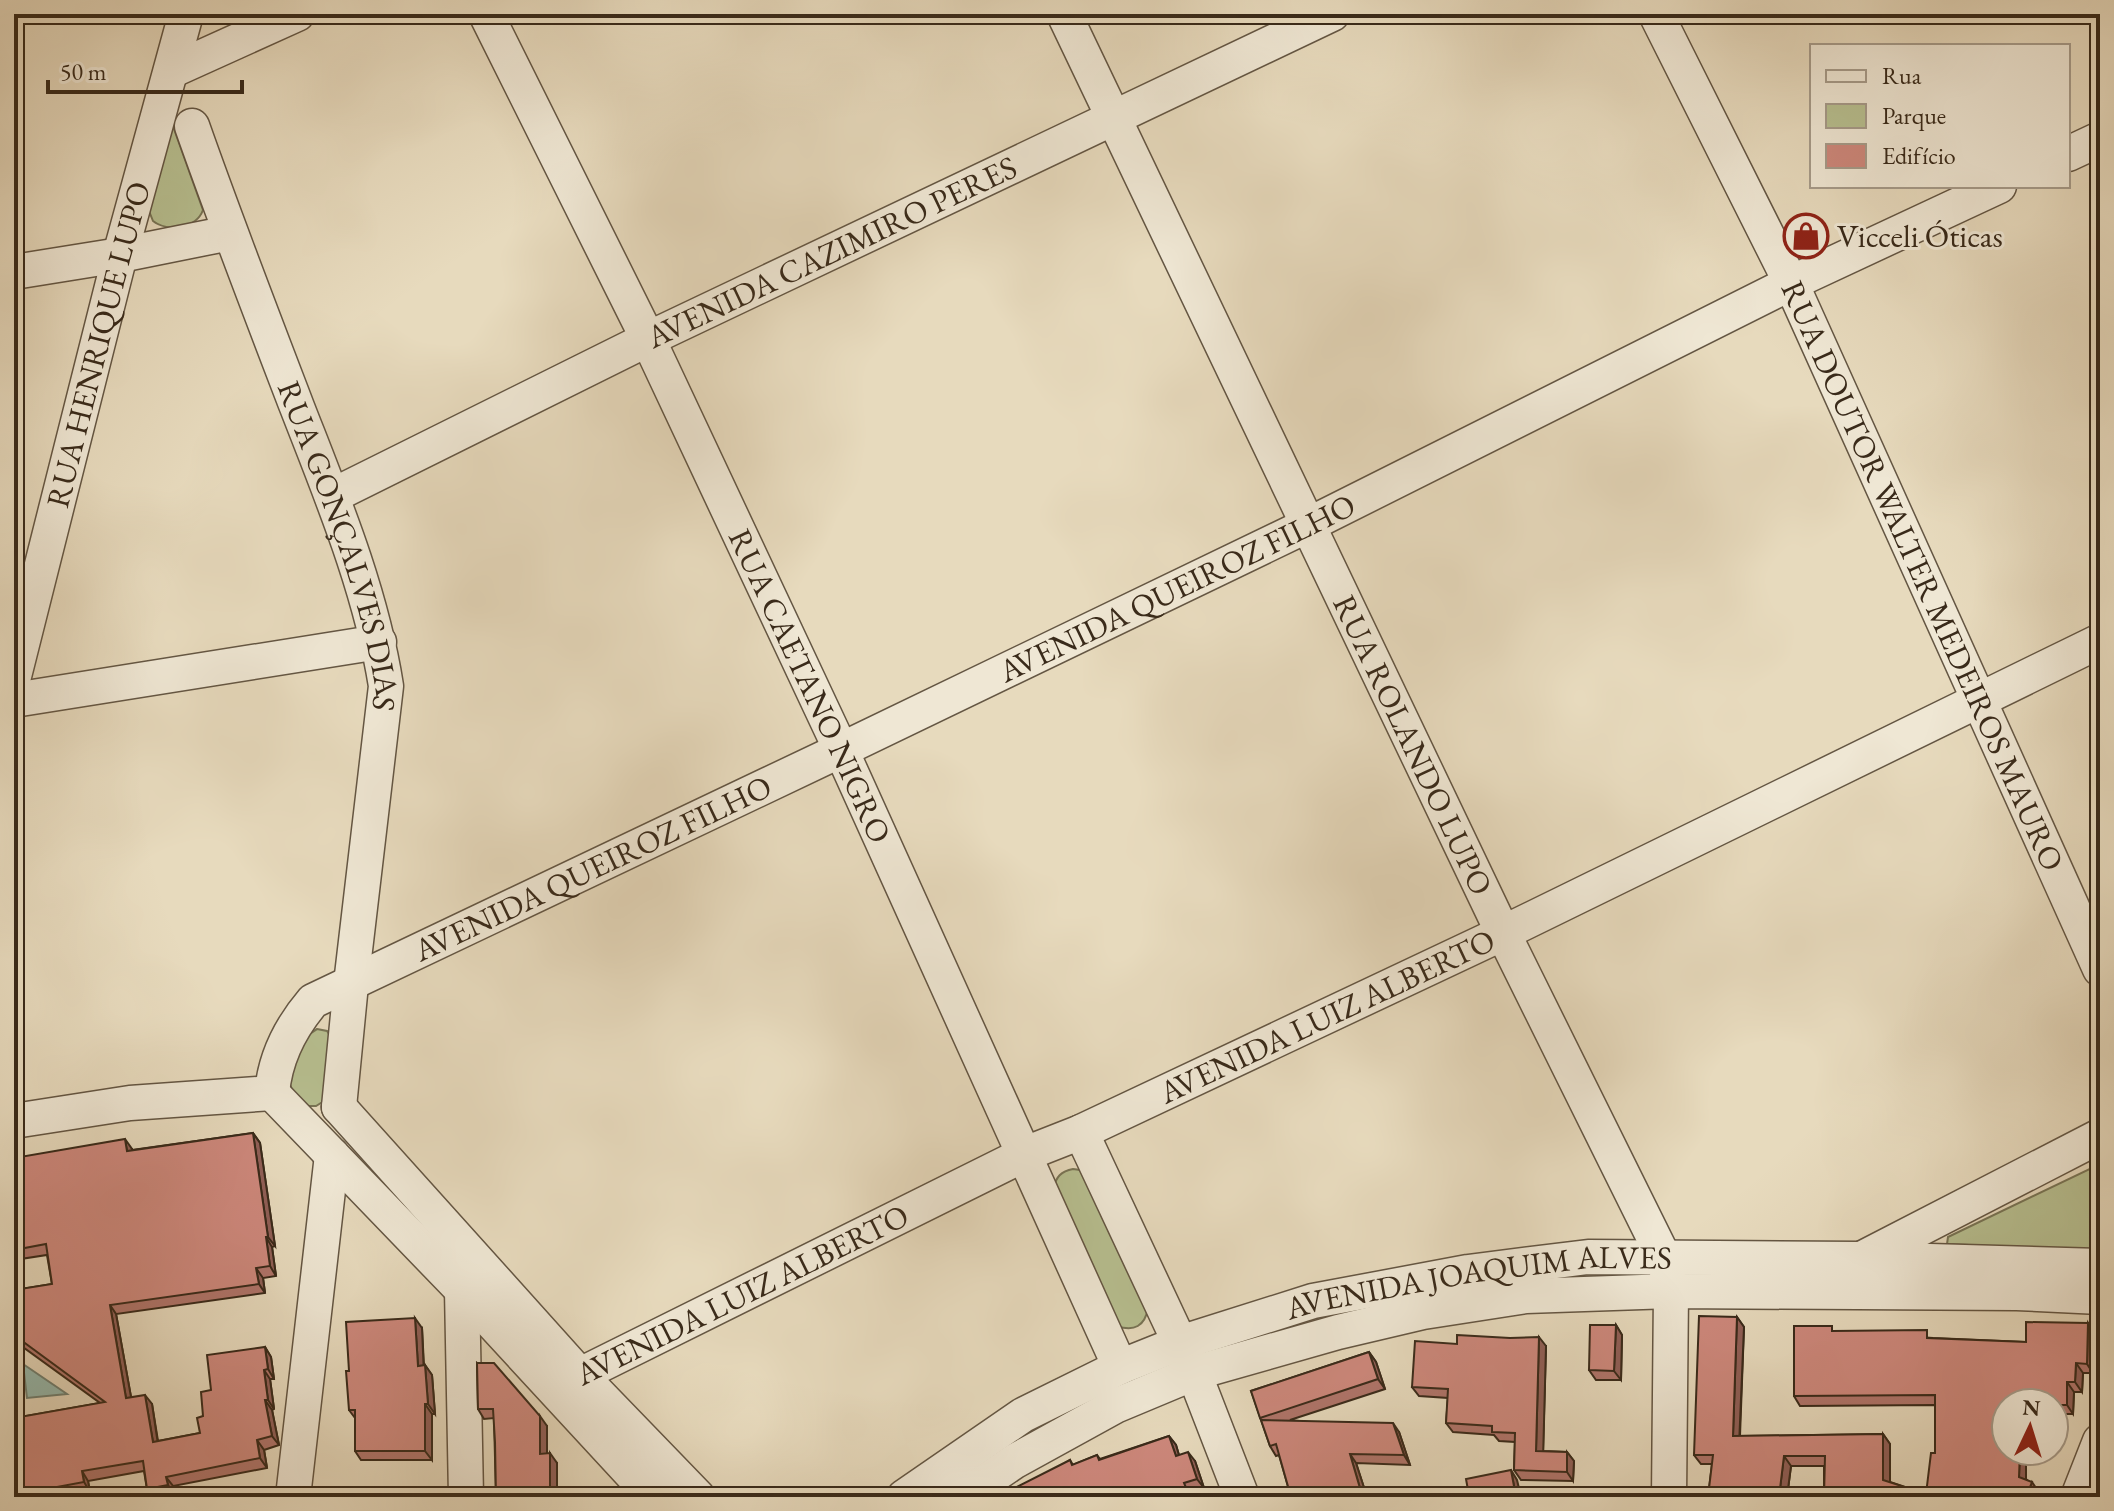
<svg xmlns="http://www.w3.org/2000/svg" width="2114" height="1511" viewBox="0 0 2114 1511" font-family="'EB Garamond',serif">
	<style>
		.green { fill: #b7bf90; stroke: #787455; stroke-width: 2 }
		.water { fill: #97bbaf; stroke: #718173; stroke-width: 2 }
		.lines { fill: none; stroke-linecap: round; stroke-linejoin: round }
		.minor-casing { stroke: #645643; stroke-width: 37 }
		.minor { stroke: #efe7d4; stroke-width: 34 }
		.wall { fill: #b0756b; stroke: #392a1a; stroke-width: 2 }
		.shaded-wall { fill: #905f57; stroke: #392a1a; stroke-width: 2 }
		.building { fill: #cd887c; stroke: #392a1a; stroke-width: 2 }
		.labels { text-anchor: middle; stroke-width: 6; stroke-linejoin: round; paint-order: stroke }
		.poi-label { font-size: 32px; fill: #392a1a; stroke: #efe7d4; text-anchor: start }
		.street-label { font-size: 32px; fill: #392a1a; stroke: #efe7d4 }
	</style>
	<rect width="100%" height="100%" fill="#e7dabd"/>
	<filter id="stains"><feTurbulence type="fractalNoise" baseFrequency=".0025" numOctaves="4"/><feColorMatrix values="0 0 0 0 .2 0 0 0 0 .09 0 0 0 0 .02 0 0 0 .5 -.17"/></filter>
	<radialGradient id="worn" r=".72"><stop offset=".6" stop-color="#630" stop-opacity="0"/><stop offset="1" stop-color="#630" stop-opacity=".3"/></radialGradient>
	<!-- green -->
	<g class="green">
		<path d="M 172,128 L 174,129 L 203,210 C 196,229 167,232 153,221 L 149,211 Z"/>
		<path d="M 317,1029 L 327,1031 L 333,1040 L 324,1101 L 316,1106 L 307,1106 C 301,1099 293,1093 290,1085 C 284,1067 302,1037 317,1029 Z"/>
		<polygon points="2100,1164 2100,1251 1947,1244 1948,1237"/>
		<path d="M 1073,1169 L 1080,1170 L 1148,1308 C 1145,1326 1134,1332 1117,1326 L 1053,1189 C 1056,1177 1061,1171 1073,1169 Z"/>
	</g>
	<!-- water -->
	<polygon class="water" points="23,1364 67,1394 27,1398"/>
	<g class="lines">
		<!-- minor casing -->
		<g class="minor-casing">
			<g id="minor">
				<path id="s1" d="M 486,14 L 648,339 L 841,750 L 1120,1367"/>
				<path id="s2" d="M 1064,14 L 1503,933 L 1664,1258 L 1671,1291 L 1669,1497"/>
				<path id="s3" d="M 1656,14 L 1791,283 L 2100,969"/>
				<polyline points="171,71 297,14"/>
				<path id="s4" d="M 192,126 C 225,220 261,313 297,407 C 332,497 371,590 386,686 L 351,984 L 339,1107"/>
				<polyline points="2068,154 2100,139"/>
				<polyline points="14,272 120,255 230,233"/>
				<path id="s5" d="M 332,496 L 648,339 L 1332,14"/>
				<path id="s6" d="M 14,676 L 120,255 L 186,14"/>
				<polyline points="14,700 379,642"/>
				<path id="s7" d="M 272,1093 C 275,1057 290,1028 313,1001 L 841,750 L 1308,525 L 1791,283 L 1999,186"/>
				<polyline points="272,1093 462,1290 653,1497"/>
				<polyline points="339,1107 580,1375 698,1497"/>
				<polyline points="14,1121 130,1103 272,1093"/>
				<polyline points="1081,1132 1194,1373 1242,1497"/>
				<polyline points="1865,1257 2100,1136"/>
				<polyline points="466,1278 462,1290 466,1497"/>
				<path id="s8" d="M 555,1390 L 580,1375 L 1025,1154 L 1081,1132 L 1503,933 L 2100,641"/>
				<polyline points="293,1497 332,1155"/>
				<path id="s9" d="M 904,1497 L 1023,1415 L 1120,1367 L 1180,1343 L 1313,1301 L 1468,1272 L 1588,1257 L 1861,1259 L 2100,1266"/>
				<polyline points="962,1497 1015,1461 1115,1406 1194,1373 1338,1332 1423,1312 1526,1296 1671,1291 2017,1293 2100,1297"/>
				<polyline points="2078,1497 2100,1441"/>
			</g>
		</g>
		<!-- minor -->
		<use href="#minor" class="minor"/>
	</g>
	<!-- wall -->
	<g class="wall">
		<polygon points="253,1133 260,1143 275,1246 272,1247 276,1276 263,1278 265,1293 116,1314 131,1397 152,1404 158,1441 200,1433 211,1390 265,1347 271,1357 274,1379 270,1379 274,1409 272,1410 279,1445 264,1450 267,1468 173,1486 174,1495 161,1497 153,1497 147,1489 144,1471 88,1481 90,1492 61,1497 14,1497 14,1418 100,1403 16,1342 14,1338 14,1290 52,1284 47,1255 14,1260 14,1158 132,1149 132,1150"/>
		<polygon points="1737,1317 1744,1327 1740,1436 1883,1434 1890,1444 1890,1482 1926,1494 1935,1453 1935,1405 1800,1406 1794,1396 1835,1331 1933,1338 2026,1342 2088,1323 2094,1333 2093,1373 2083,1373 2082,1392 2074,1392 2073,1414 2054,1414 2054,1403 2006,1403 2006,1451 2026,1451 2026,1479 2038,1491 2036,1497 1824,1497 1824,1466 1791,1466 1787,1497 1708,1497 1712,1464 1701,1464 1694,1455"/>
		<polygon points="1616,1325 1622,1335 1621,1380 1596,1380 1589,1370"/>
		<polygon points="422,1328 424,1366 425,1365 432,1375 435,1414 432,1414 432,1460 361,1460 355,1451 355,1418 349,1410 349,1371"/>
		<polygon points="1457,1344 1546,1346 1543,1451 1567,1452 1574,1461 1573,1481 1521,1480 1514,1470 1515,1442 1499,1441 1494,1435 1453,1432 1446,1423 1448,1398 1419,1396 1412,1387"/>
		<polygon points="1369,1352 1376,1362 1385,1389 1290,1420 1399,1432 1410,1465 1356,1463 1367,1497 1291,1497 1279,1455 1276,1456 1270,1446 1251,1391"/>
		<polygon points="477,1363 547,1426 547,1453 557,1463 557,1497 496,1497 494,1418 484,1419 478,1409"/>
		<polygon points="1169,1436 1176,1445 1179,1455 1195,1461 1204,1488 1191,1493 1015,1497 1070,1460 1073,1465 1097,1455 1100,1459"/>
	</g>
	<!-- shaded-wall -->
	<g class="shaded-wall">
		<polygon points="253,1133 260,1143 275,1246 268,1237"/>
		<polygon points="125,1139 132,1149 134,1160 127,1151"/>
		<polygon points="266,1237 272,1247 276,1276 270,1266"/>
		<polygon points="256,1268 263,1278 265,1293 259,1284"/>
		<polygon points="110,1305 116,1314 133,1408 126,1398"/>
		<polygon points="1737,1317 1744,1327 1739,1446 1733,1436"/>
		<polygon points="415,1318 422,1328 424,1376 418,1366"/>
		<polygon points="2088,1323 2094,1333 2093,1373 2087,1364"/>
		<polygon points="1616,1325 1622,1335 1621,1380 1614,1371"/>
		<polygon points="1539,1337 1546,1346 1543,1460 1536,1451"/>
		<polygon points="265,1347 271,1357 274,1379 268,1369"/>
		<polygon points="1369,1352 1376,1362 1385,1389 1378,1379"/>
		<polygon points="2076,1363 2083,1373 2082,1392 2075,1382"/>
		<polygon points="425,1365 432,1375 435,1414 428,1404"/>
		<polygon points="264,1370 270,1379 274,1409 268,1400"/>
		<polygon points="2067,1382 2074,1392 2073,1414 2067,1405"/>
		<polygon points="145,1395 152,1404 159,1451 153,1442"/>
		<polygon points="265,1400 272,1410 279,1445 272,1436"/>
		<polygon points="425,1404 432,1414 432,1460 425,1451"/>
		<polygon points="540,1416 547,1426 547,1463 540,1454"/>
		<polygon points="1393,1423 1399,1432 1410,1465 1404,1455"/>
		<polygon points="1883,1434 1890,1444 1890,1490 1883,1480"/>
		<polygon points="1169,1436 1176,1445 1182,1466 1176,1456"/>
		<polygon points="257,1440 264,1450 267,1468 260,1458"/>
		<polygon points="2020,1451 2026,1451 2026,1486 2019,1477"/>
		<polygon points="1188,1452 1195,1461 1204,1488 1197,1479"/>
		<polygon points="1567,1452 1574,1461 1573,1481 1567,1472"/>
		<polygon points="550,1453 557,1463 557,1497 550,1497"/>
		<polygon points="1350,1454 1356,1463 1367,1497 1364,1497 1362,1495"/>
		<polygon points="1784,1456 1791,1466 1787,1497 1779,1497"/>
		<polygon points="1511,1470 1517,1480 1521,1497 1516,1497"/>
		<polygon points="82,1471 88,1481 90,1492 84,1482"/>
		<polygon points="166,1477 173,1486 174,1495 168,1485"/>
		<polygon points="2032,1482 2038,1491 2036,1497 2026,1497"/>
	</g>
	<!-- building -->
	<g class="building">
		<polygon points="253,1133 268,1237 266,1237 270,1266 256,1268 259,1284 110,1305 126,1398 145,1395 153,1442 200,1433 197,1418 203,1416 201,1392 211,1390 207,1355 265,1347 268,1369 264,1370 268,1400 265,1400 272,1436 257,1440 260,1458 166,1477 168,1485 147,1489 143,1461 82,1471 84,1482 14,1495 14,1418 105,1402 14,1335 14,1290 52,1284 46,1244 14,1250 14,1158 125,1139 127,1151"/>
		<polygon points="1699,1316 1737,1317 1733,1436 1883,1434 1883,1480 1926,1494 1931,1453 1935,1453 1935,1395 1794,1396 1794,1326 1832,1326 1832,1331 1927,1330 1927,1338 2026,1342 2026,1322 2088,1323 2087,1364 2076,1363 2075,1382 2067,1382 2067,1405 2054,1405 2054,1403 2006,1403 2006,1451 2020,1451 2019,1477 2032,1482 2026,1497 1824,1497 1825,1456 1784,1456 1779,1497 1782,1497 1708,1497 1713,1455 1694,1455"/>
		<polygon points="415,1318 418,1366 425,1365 428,1404 425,1404 425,1451 355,1451 355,1410 349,1410 346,1371 349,1371 346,1322"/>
		<polygon points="1590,1325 1616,1325 1614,1371 1589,1370"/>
		<polygon points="1457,1335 1510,1338 1539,1337 1536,1451 1567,1452 1567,1472 1514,1470 1515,1433 1492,1432 1492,1426 1446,1423 1448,1389 1412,1387 1415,1341 1457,1344"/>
		<polygon points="1369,1352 1378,1379 1260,1418 1251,1391"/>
		<polygon points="477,1363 494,1363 540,1416 540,1454 550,1453 550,1497 496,1497 495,1442 493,1409 478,1409"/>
		<polygon points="1261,1420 1393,1423 1404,1455 1350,1454 1362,1495 1356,1497 1291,1497 1276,1444 1270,1446"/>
		<polygon points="1169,1436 1176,1456 1188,1452 1197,1479 1184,1483 1190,1497 1015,1497 1011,1490 1070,1460 1072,1465 1097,1455 1099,1460"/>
		<polygon points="1511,1470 1516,1497 1436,1497 1468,1490 1466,1479"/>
		<polygon points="595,1491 601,1497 588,1497"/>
	</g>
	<!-- icons -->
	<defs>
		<g id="shop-ring" transform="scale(2.3)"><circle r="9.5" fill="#efe7d4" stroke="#8f2418" stroke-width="1.5"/><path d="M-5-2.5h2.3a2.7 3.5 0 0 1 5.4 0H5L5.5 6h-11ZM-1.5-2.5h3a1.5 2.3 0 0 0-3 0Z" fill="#8f2418"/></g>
	</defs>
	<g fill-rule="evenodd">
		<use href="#shop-ring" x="1806" y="236"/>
	</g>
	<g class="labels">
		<!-- poi labels -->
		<g class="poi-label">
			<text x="1837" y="247">Vicceli Óticas</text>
		</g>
		<!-- street labels -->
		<g class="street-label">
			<text dy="11" stroke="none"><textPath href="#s5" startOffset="556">AVENIDA CAZIMIRO PERES</textPath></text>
			<text dy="11" stroke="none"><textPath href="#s6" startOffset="342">RUA HENRIQUE LUPO</textPath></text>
			<text dy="11" stroke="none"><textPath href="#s4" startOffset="446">RUA GONÇALVES DIAS</textPath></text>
			<text dy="11" stroke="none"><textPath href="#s3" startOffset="622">RUA DOUTOR WALTER MEDEIROS MAURO</textPath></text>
			<text dy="11" stroke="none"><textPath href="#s7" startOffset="1060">AVENIDA QUEIROZ FILHO</textPath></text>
			<text dy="11" stroke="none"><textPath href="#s1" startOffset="746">RUA CAETANO NIGRO</textPath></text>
			<text dy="11" stroke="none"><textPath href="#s2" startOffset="810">RUA ROLANDO LUPO</textPath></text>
			<text dy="11" stroke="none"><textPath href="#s7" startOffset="412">AVENIDA QUEIROZ FILHO</textPath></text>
			<text dy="11" stroke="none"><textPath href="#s8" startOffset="858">AVENIDA LUIZ ALBERTO</textPath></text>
			<text dy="11" stroke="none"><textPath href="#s9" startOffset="624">AVENIDA JOAQUIM ALVES</textPath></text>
			<text dy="11" stroke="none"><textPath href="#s8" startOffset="210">AVENIDA LUIZ ALBERTO</textPath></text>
		</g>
	</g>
	<!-- margin -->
	<rect width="2114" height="1511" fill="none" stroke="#e7dabd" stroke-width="48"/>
	<rect x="16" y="16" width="2082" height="1479" fill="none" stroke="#392a1a" stroke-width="4"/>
	<rect x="24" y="24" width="2066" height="1463" fill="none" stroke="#392a1a" stroke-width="2"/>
	<!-- legend -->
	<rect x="1810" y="44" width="260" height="144" fill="#efe7d4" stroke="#a69b8a" stroke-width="2"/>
	<rect x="1826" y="70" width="40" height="12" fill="#efe7d4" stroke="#a69b8a" stroke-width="2"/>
	<text x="1882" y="84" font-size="24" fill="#392a1a">Rua</text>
	<rect x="1826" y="104" width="40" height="24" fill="#b7bf90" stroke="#a69b8a" stroke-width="2"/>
	<text x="1882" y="124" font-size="24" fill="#392a1a">Parque</text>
	<rect x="1826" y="144" width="40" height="24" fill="#cd887c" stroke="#a69b8a" stroke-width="2"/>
	<text x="1882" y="164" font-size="24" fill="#392a1a">Edifício</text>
	<!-- north arrow -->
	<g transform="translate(2030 1427) rotate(4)"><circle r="38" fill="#efe7d4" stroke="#a69b8a" stroke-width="2"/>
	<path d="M0-6L14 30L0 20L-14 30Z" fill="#8f2418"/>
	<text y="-12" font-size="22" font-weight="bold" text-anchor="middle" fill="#392a1a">N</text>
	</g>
	<!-- scale -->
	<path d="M48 80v12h194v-12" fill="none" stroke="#392a1a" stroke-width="4"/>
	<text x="60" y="80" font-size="24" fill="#392a1a" stroke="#efe7d4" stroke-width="6" paint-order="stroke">50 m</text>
	<rect width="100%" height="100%" filter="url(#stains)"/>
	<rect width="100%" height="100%" fill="url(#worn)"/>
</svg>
